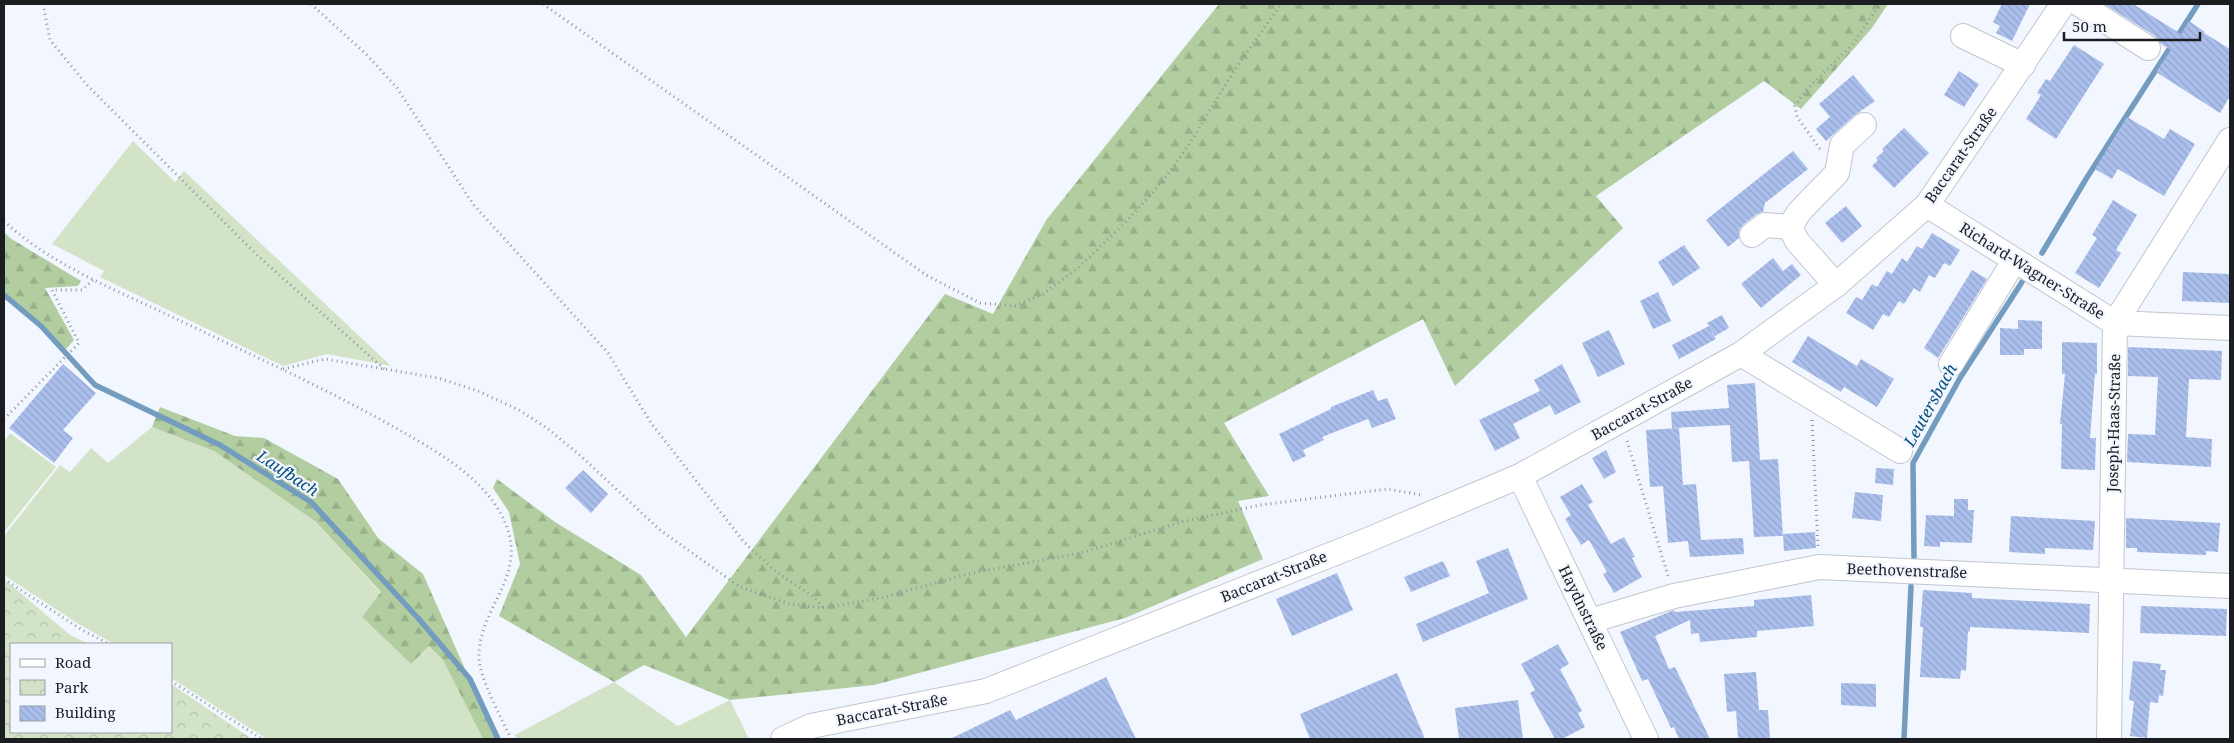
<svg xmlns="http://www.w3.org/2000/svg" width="2234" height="743" viewBox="0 0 2234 743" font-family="'Noto Serif',serif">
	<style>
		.green { fill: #d2e3c7 }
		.forest { fill: url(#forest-firs) }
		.park { fill: url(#park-crowns) }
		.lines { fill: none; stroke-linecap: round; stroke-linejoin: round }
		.stream { stroke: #739cbf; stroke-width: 5.5 }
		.building { fill: url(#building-back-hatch) }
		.minor-casing { stroke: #c2c6ce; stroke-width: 26 }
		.path { stroke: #92969c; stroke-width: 3; stroke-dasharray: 1 4; stroke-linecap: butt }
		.minor { stroke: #fff; stroke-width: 24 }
		.labels { text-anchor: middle; stroke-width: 4.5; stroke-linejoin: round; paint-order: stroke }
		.street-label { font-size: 15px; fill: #1b1d20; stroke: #f2f6ff }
		.water-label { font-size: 16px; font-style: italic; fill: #074f7d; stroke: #f2f6ff }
	</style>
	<defs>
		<pattern id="forest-firs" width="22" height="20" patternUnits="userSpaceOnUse" patternTransform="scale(1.25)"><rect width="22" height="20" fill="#b2cd9f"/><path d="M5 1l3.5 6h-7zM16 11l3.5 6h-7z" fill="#98b089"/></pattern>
		<pattern id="park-crowns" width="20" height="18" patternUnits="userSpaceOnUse" patternTransform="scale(1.25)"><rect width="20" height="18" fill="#d2e3c7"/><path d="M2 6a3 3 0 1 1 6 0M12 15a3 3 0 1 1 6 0" fill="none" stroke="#b4c2ab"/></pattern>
		<pattern id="building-back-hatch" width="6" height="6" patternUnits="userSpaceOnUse" patternTransform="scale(1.25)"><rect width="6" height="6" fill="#abbfed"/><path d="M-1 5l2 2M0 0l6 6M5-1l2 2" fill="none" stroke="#93a4cb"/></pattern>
	</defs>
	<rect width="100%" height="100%" fill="#f2f6ff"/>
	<!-- green -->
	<g class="green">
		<polygon points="133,141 175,182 184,171 391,366 327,354 283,366 100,277 104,271 52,244"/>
		<polygon points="152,427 214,451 316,522 381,593 362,617 411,664 429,646 443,660 483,739 267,739 171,678 171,644 114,644 77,623 4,575 4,536 60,465 70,472 91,448 108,463"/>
		<polygon points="10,433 56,467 4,532 4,442"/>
		<polygon points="614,682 678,726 730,700 749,739 517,739 515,735"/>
	</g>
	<!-- forest -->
	<g class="forest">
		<polygon points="1219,4 1888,4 1872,28 1801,109 1764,81 1596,196 1623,228 1455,386 1423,319 1224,423 1269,496 1238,501 1263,559 1125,618 874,685 730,700 644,665 614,682 499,616 520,564 509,512 493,488 497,479 555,522 641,575 686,637 945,294 993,314 1047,219"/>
		<polygon points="4,232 10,238 81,281 78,286 45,288 74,340 66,349 4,293"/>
		<polygon points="160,407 235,436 264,438 338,479 378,538 423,574 496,739 483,739 443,660 429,646 411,664 362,617 381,592 316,522 214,451 152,427"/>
	</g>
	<!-- park -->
	<polygon class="park" points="4,579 70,635 89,644 11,644 11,732 171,732 171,684 252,739 4,739"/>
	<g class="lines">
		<!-- stream -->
		<g class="stream">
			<polyline points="2042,253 2086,179 2198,4"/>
			<polyline points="4,295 41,326 95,385 220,445 311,502 418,618 470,679 498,739"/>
			<polyline points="1914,557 1913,463 1960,378 2022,282"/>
			<polyline points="1904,739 1911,586"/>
		</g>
	</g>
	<!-- building -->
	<g class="building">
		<polygon points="2002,4 2030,4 2012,41 1996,33 2000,26 1993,22"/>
		<polygon points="2104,4 2133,4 2181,34 2189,21 2205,32 2204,33 2230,49 2230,96 2220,113 2156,72 2171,50 2161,44 2155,36"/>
		<polygon points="2074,45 2104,64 2056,139 2026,119 2041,95 2037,93 2046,79 2050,81"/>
		<polygon points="1959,71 1979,84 1964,107 1944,95"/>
		<polygon points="1853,75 1875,101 1855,115 1826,141 1816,129 1830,117 1819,104"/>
		<polygon points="2127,117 2164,139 2170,129 2195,144 2164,196 2118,169 2112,179 2095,169"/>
		<polygon points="1904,128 1929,153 1894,188 1872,166 1878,160 1876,158 1884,151 1882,149"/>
		<polygon points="1793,151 1808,169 1765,203 1763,212 1757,214 1744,224 1739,230 1739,238 1728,247 1706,220"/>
		<polygon points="2113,200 2137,215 2116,250 2121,253 2099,288 2075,273 2097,238 2092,235"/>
		<polygon points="1846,206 1862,226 1842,243 1825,223"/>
		<polygon points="1932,233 1960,250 1950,266 1944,263 1935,278 1929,275 1920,292 1914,288 1904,304 1899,301 1889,317 1883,314 1873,330 1846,313 1856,297 1862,300 1872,284 1877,287 1887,271 1892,274 1902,258 1907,262 1917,246 1922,249"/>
		<polygon points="1684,245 1700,268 1673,286 1658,262"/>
		<polygon points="1773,258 1783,271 1792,264 1801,275 1761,308 1741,284"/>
		<polygon points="1972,270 1987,279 1938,358 1924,348"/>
		<polygon points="2183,272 2230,274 2230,303 2182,301"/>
		<polygon points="1658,292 1671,321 1653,329 1640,301"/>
		<polygon points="1722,315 1729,328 1715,336 1709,327 1716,339 1679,359 1672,345 1709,326 1707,323"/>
		<polygon points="2018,320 2042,321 2042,349 2024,349 2024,355 2000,355 2000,328 2018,329"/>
		<polygon points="1609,330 1625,364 1598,377 1582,343"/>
		<polygon points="1808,336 1857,366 1861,359 1894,379 1877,407 1844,387 1841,392 1792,362"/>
		<polygon points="2062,342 2097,343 2097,374 2095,374 2090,438 2096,438 2095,470 2061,469 2062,424 2060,424 2065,374 2062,374"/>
		<polygon points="2128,347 2222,351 2221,380 2189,379 2186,437 2212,439 2211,467 2127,462 2128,434 2155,435 2158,377 2128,376"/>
		<polygon points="63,364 96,393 63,430 73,438 54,463 9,428"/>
		<polygon points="1562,364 1581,402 1555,415 1550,405 1513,424 1520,438 1495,451 1479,420 1540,391 1534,380"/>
		<polygon points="1755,383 1760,460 1778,459 1783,536 1754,537 1749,461 1732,462 1730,425 1672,428 1671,412 1729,408 1727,385"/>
		<polygon points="1373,390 1378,401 1387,398 1396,419 1372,428 1368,419 1322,437 1324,440 1303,450 1306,456 1293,462 1279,434 1331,409 1331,407"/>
		<polygon points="1679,428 1683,485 1696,484 1701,540 1743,538 1744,554 1690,557 1688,541 1668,543 1663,486 1650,487 1646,430"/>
		<polygon points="1606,450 1616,472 1604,479 1592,458"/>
		<polygon points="1876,468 1894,469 1893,485 1875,483"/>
		<polygon points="583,470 608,494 591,513 565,488"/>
		<polygon points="1582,484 1593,502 1588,505 1611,544 1624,537 1635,557 1632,558 1642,577 1614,593 1603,574 1607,572 1589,540 1581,545 1565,519 1571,515 1560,497"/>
		<polygon points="1855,492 1883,495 1881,521 1852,518"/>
		<polygon points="1954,499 1968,499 1968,510 1974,510 1972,543 1940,542 1940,547 1924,546 1926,515 1954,516"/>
		<polygon points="2011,516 2095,521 2093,550 2045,548 2045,554 2009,552"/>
		<polygon points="2126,518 2220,523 2218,552 2206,551 2206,555 2137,552 2137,548 2126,548"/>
		<polygon points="1815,532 1816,548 1784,551 1783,534"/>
		<polygon points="1508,548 1528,599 1423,642 1416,624 1489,593 1476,561"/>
		<polygon points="1443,561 1450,576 1411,592 1404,577"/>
		<polygon points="1337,573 1353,610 1292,636 1276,599"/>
		<polygon points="1923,590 1972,593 1972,598 2090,604 2089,633 1970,627 1970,632 1968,631 1966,671 1961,670 1960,679 1920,677 1923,627 1920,627"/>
		<polygon points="1811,595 1814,626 1757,631 1757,637 1700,642 1699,633 1691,634 1690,620 1655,636 1669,669 1675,667 1710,739 1679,739 1674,727 1671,728 1648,679 1642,681 1620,632 1674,610 1675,612 1754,606 1754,600"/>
		<polygon points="2141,606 2227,609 2226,636 2140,633"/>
		<polygon points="1558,644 1569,664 1560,669 1582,711 1578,713 1585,727 1562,739 1555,739 1530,693 1535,690 1521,664"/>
		<polygon points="2133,661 2161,664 2160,670 2166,670 2163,696 2159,695 2158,703 2150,702 2147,738 2130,736 2134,701 2129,700"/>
		<polygon points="1756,672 1759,710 1768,710 1770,739 1738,739 1736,711 1727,712 1724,674"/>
		<polygon points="1397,673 1425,739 1310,739 1300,714"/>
		<polygon points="1106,677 1136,739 950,739 1010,710 1016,720"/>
		<polygon points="1841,683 1876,684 1876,707 1841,705"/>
		<polygon points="1518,700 1523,739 1459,739 1455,708"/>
	</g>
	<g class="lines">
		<!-- minor casing -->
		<g class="minor-casing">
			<g id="minor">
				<polyline points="2079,4 2148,48"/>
				<polyline points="1963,36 2023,65"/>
				<polyline points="1927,205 2115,323 2230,328"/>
				<polyline points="1752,235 1765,225 1790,227"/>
				<polyline points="1836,285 1797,241 1790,227 1799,212 1837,173 1842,145 1864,125"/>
				<polyline points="1741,354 1900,451"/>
				<polyline points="1951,364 2014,261"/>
				<polyline points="1520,476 1646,739"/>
				<polyline points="1590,621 1674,596 1819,567 2230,586"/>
				<polyline points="783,739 811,726 986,691 1363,542 1520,476 1741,354 1836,285 1927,205 2063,4"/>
				<polyline points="2109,739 2115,323 2230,140"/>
			</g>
		</g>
		<!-- path -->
		<g class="path">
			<polyline points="43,4 50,40 87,85 257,255 384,369"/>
			<polyline points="311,4 366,54 397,88 473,204 608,353 651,423 744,542 776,572 814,597 823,608"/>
			<polyline points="543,4 926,275 980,303 1015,306 1043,294 1078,268 1125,223 1162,182 1188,146 1236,68 1281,4"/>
			<polyline points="1820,149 1797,117 1795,106 1806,90 1852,45 1880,4"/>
			<path d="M 4,221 C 49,263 109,287 164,313 C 241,350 319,385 394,427 C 433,449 479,474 501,514 C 534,575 477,605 479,659 C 480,679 502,719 511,739"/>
			<polyline points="283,369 325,359 438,378 478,391 519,410 547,428 582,457 660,530 740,587 789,604 823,608 881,598 972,573 1081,553 1181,522 1260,505 1387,489 1422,495"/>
			<polyline points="4,419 79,343 52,290 82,290 93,280"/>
			<polyline points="1812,420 1818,546"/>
			<polyline points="1627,441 1668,576"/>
			<polyline points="4,579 82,630 109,644"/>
			<polyline points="171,681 262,739"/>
		</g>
		<!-- minor -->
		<use href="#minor" class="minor"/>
	</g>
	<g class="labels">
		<!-- street labels -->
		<g class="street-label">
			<text transform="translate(1961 155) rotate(-55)" y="5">Baccarat-Straße</text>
			<text transform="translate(2032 271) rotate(32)" y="5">Richard-Wagner-Straße</text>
			<text transform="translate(1642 409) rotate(-29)" y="5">Baccarat-Straße</text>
			<text transform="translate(2114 423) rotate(-89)" y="5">Joseph-Haas-Straße</text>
			<text transform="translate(1907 571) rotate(2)" y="5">Beethovenstraße</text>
			<text transform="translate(1274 577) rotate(-22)" y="5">Baccarat-Straße</text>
			<text transform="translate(1583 608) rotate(64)" y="5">Haydnstraße</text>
			<text transform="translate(892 710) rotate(-11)" y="5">Baccarat-Straße</text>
		</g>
		<!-- water labels -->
		<g class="water-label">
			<text transform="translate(1930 405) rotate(-61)" y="6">Leutersbach</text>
			<text transform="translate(288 473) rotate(33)" y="6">Laufbach</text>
		</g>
	</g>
	<!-- border -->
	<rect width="2234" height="743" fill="none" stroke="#1b1d20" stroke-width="10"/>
	<!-- legend -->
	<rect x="10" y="643" width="162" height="90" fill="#f2f6ff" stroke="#9c9fa6"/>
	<rect x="20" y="659" width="25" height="8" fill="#ffffff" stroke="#9c9fa6"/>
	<text x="55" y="668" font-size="15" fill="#1b1d20">Road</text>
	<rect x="20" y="680" width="25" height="15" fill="url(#park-crowns)" stroke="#9c9fa6"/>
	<text x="55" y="693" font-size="15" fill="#1b1d20">Park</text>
	<rect x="20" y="706" width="25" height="15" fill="url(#building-back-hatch)" stroke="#9c9fa6"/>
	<text x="55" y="718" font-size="15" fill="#1b1d20">Building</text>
	<!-- scale -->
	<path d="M2064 32v8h136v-8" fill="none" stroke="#1b1d20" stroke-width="2.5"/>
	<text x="2072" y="32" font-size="15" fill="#1b1d20" stroke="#f2f6ff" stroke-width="4" paint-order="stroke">50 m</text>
</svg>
